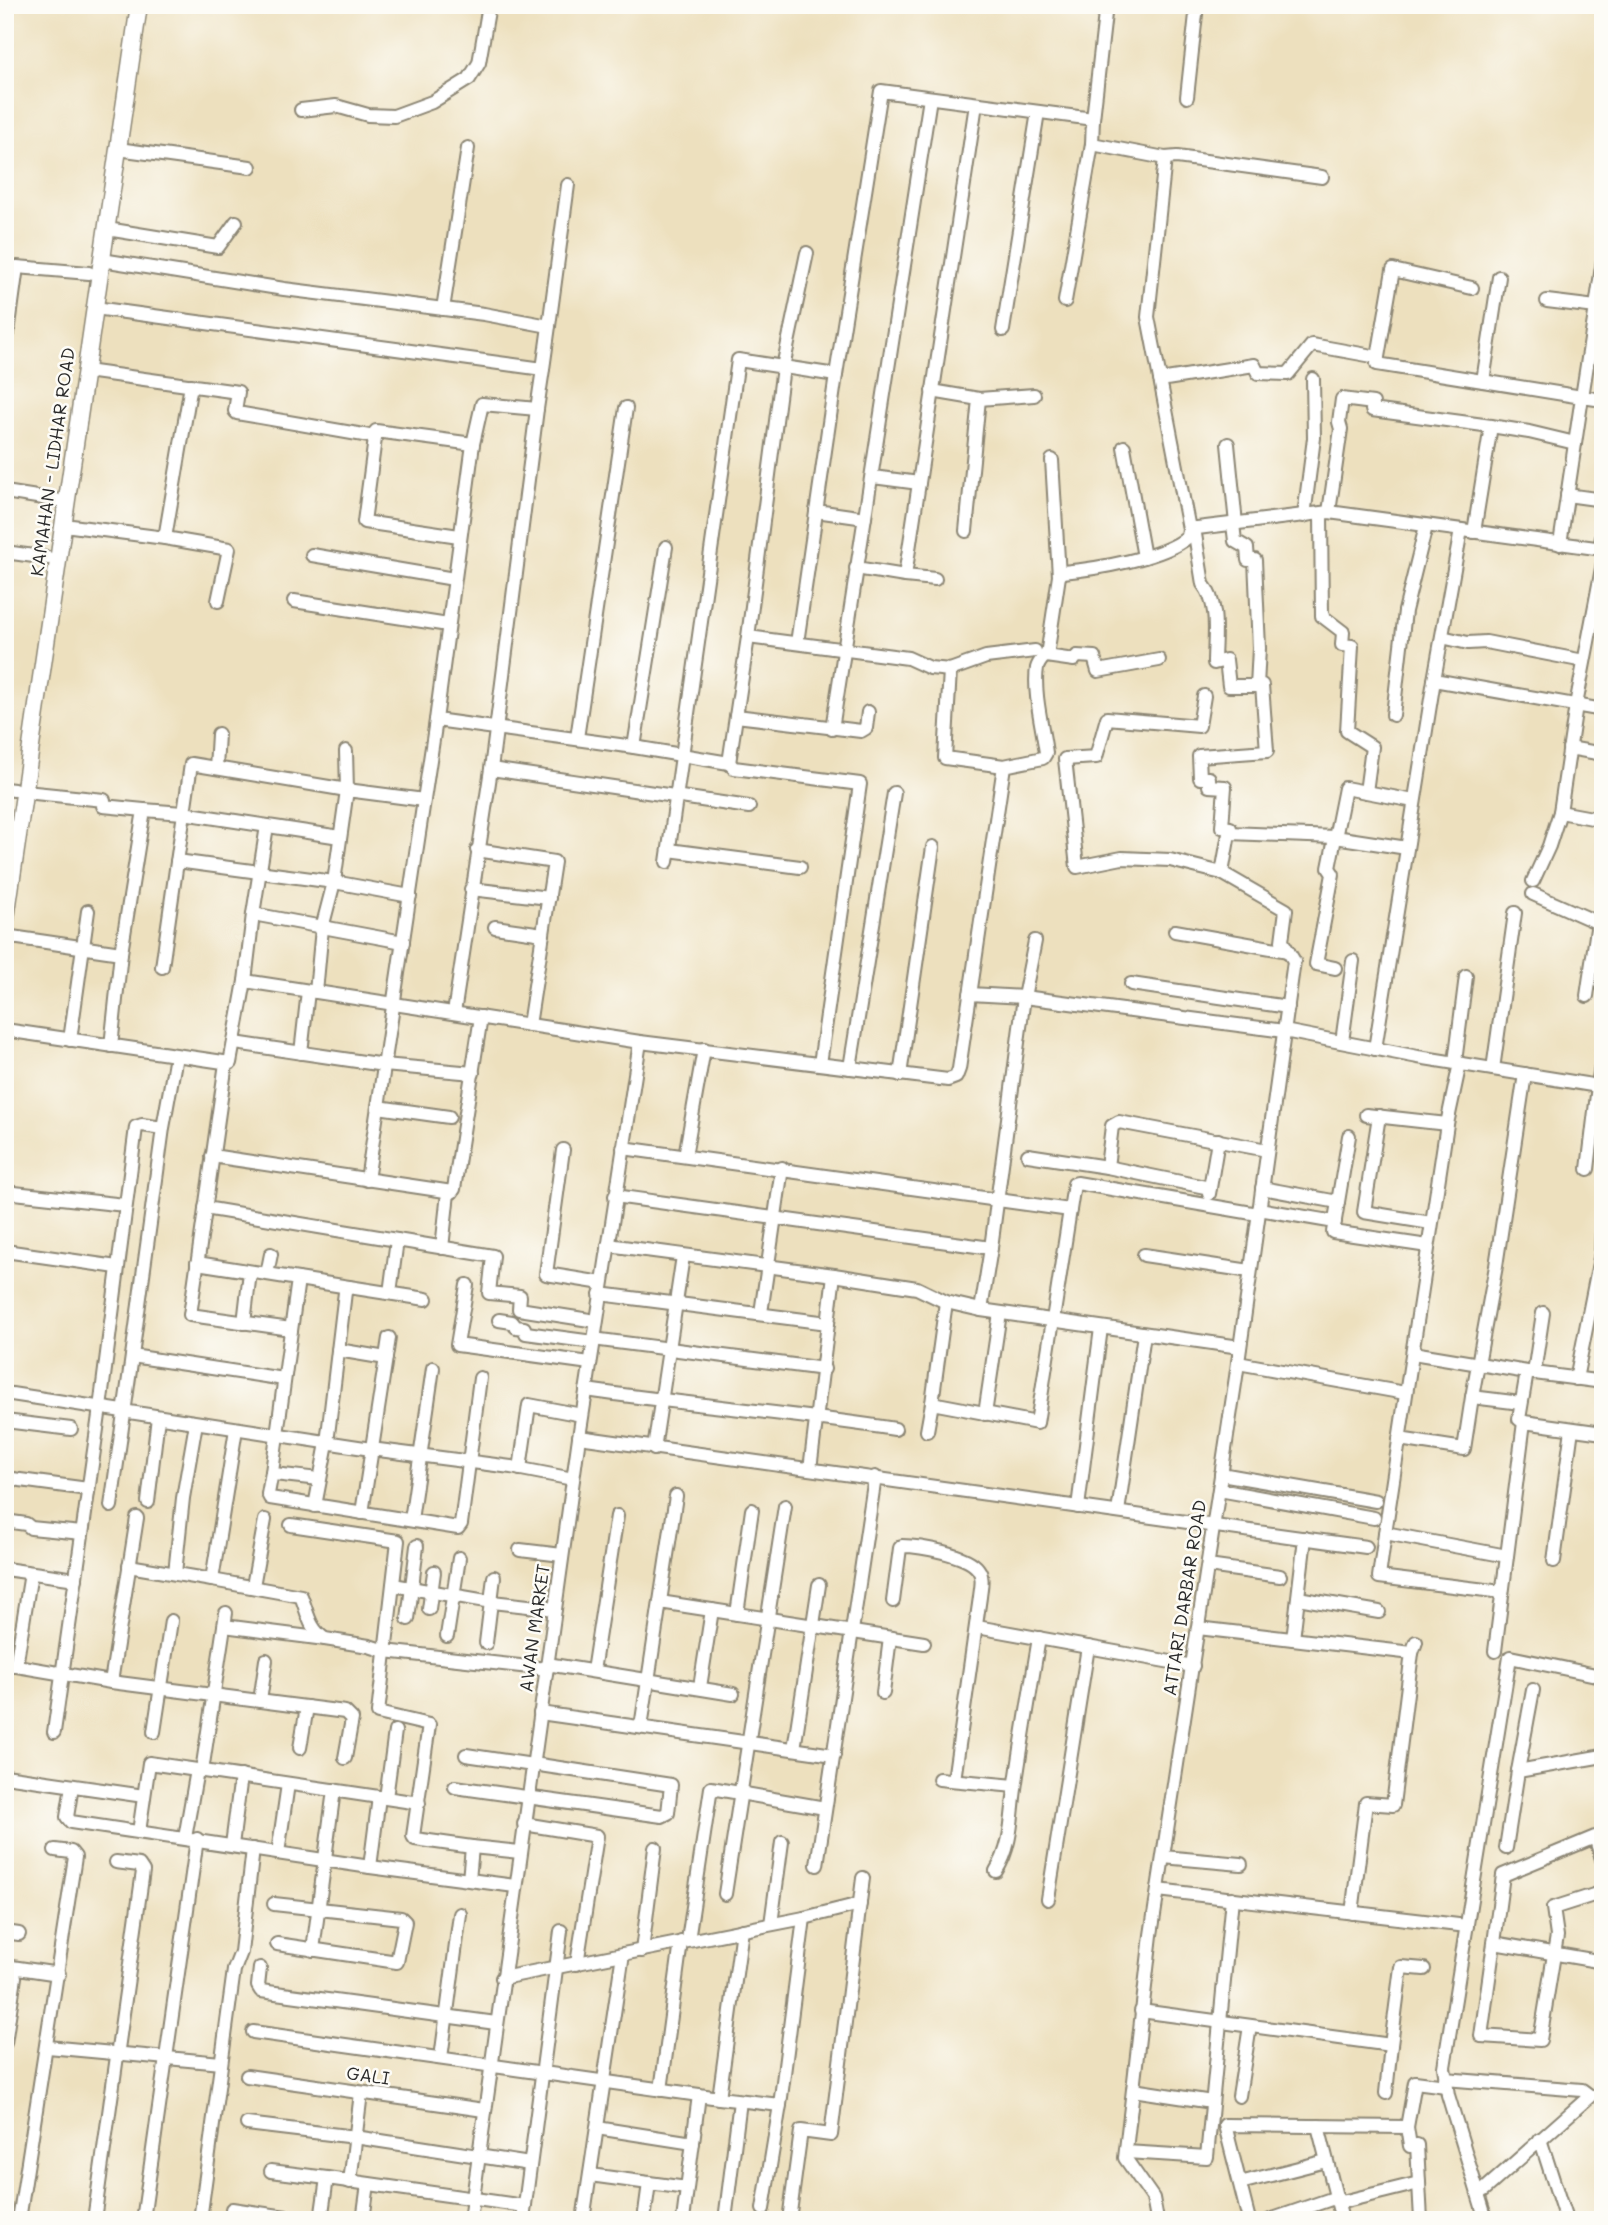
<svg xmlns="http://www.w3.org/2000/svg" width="1608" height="2225" viewBox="0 0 1608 2225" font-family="Mali,sans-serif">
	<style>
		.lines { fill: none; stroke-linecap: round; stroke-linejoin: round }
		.street-casing { stroke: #8c8674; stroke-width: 16 }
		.secondary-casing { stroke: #8c8674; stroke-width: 19 }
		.street { stroke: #fff; stroke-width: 12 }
		.secondary { stroke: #fff; stroke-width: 16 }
		.labels { text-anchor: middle; stroke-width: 5; stroke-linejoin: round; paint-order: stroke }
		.street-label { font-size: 18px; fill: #2b2b2b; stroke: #fdfcf7 }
	</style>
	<rect width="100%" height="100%" fill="#fdfcf7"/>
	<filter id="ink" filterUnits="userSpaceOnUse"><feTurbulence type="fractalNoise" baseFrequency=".0143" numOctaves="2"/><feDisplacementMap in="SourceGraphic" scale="14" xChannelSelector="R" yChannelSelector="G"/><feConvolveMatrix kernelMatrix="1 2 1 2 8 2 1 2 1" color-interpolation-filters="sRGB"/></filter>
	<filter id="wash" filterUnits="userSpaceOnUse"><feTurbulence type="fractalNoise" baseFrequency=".00686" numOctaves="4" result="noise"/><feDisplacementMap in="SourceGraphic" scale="28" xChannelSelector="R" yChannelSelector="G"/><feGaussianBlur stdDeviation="1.57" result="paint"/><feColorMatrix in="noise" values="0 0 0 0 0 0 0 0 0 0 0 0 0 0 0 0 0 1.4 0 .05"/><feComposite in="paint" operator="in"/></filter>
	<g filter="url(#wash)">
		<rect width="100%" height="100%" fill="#ede0be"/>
	</g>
	<g filter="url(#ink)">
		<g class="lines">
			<!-- street casing -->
			<g class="street-casing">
				<g id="street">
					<polyline points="1187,97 1197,5"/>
					<polyline points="301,110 336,106 368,115 394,116 432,102 469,79 479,63 489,5"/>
					<polyline points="1093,119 1106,5"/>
					<polyline points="118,149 250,167"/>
					<polyline points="107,229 218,247 236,222"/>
					<polyline points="102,260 284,289 484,314 549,326 543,369"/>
					<polyline points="1065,301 1092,144"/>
					<polyline points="1547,301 1596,307 1603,260"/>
					<polyline points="95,308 543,369 537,409 482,404 473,444 436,720 367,1180"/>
					<polyline points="1603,308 1596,307 1582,397 1603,400"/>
					<polyline points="443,309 468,148"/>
					<polyline points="549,326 568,185"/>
					<polyline points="1003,330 1038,112"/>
					<polyline points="8,333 17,267 89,273"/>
					<polyline points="1378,357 1393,270 1472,288"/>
					<polyline points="86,371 238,392 235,411 237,413 375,437"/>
					<polyline points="1160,380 1254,365 1258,373 1288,374 1312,345 1378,357 1377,364 1582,397 1560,544"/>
					<polyline points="1483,381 1499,277"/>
					<polyline points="932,391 979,399 966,531"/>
					<polyline points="979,399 1034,395"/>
					<polyline points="1228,444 1236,524"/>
					<polyline points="1124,447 1144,557"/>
					<polyline points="873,477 919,483"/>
					<polyline points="5,492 56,500"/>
					<polyline points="1567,495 1603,500"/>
					<polyline points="816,511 865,518"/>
					<polyline points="1329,512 1341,429 1339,422 1342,399 1373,403 1372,410 1491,426"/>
					<polyline points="1321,514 1322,616 1343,632 1342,645 1352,646 1347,731 1372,747 1366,792"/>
					<polyline points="1304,516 1314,438 1313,379"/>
					<polyline points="64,525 165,538 191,385"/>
					<path d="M 1194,528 L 1203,584 C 1220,605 1214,638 1214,663 L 1226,660 L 1229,686 L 1257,686"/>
					<polyline points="1189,529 1329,512 1603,549"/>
					<polyline points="1474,532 1491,426 1529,432 1575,443"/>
					<polyline points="459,536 364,522 376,431 473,444"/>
					<polyline points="165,538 229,549 218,601"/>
					<polyline points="1600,549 1603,531"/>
					<polyline points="5,552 48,558"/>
					<polyline points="312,555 454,579"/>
					<polyline points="856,568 905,576"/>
					<path d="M 1059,576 L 1063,572 C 1095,569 1164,558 1188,537 L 1189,529 L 1148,317 L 1165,158"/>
					<polyline points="935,579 905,576 976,104"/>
					<polyline points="294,601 448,625"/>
					<polyline points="748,637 908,658 930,668 950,670 986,657 1035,651"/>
					<polyline points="1442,637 1468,643 1486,642 1584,661"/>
					<polyline points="797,643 836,375"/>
					<polyline points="1046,656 1074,660 1077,656 1094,657 1098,671 1159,660"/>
					<path d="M 950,670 L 945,758 L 1004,766 L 1043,758 L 1046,753 C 1043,729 1033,692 1037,668 C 1039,660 1046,657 1048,649 L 1059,576 L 1052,460"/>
					<polyline points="1434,680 1603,710"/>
					<polyline points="1393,715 1405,611 1426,526"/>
					<polyline points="736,716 861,731 866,728 868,712"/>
					<polyline points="436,720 634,747 666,547"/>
					<polyline points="832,729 930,98"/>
					<polyline points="577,738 626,408"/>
					<polyline points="634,747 729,763 748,637 783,367 807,253"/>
					<polyline points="1569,748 1603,754"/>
					<polyline points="729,763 734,768 860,784 820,1064"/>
					<polyline points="216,768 218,734"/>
					<polyline points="491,769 749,807"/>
					<polyline points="5,789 14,790"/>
					<polyline points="25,792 104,800 103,806 144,810 121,953 111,1046"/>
					<polyline points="144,810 183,813 340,837"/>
					<polyline points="1560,812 1603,820"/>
					<polyline points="1229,833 1335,837 1407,848"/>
					<polyline points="477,850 554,862 529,1025"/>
					<polyline points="669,850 800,867"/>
					<polyline points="177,861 334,882 322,928 316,992"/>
					<polyline points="667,862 738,360 836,375 881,91 1093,119 1092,144 1165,158 1177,157 1322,177"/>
					<polyline points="1222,873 1230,828 1222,827 1225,787 1209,786 1209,778 1200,778 1199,756 1267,751 1262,685 1257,686 1259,648 1255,560 1248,560 1247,548 1235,541 1233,524"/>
					<polyline points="1533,881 1549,846 1560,812 1576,705 1603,563"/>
					<polyline points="471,889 549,898"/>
					<polyline points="1533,894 1603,925"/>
					<polyline points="410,896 334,882 347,790 424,800"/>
					<polyline points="253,914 267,826"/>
					<polyline points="495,927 543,934"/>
					<polyline points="1175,931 1288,951"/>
					<polyline points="5,936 121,953"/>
					<polyline points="162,967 191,764 347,790 346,751"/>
					<polyline points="1335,968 1316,964 1333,874 1329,868 1345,788 1414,801"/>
					<polyline points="245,981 253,914 403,942"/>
					<polyline points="1131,984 1288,1007"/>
					<polyline points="970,994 1024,997 1284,1031 1418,1057 1598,1086 1603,1052"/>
					<polyline points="1587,996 1598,922"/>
					<polyline points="454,1013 491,769 537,409"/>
					<polyline points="5,1030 230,1063 245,981 640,1042 948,1080 956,1077 959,1069 1004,766"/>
					<polyline points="70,1040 88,911"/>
					<polyline points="1342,1042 1353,961"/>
					<polyline points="235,1043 384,1065 473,1073"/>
					<polyline points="1375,1049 1434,680 1461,530"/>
					<polyline points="301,1053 308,991"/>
					<polyline points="1455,1062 1466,976"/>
					<polyline points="226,1063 190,1315 291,1329"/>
					<polyline points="1460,1063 1447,1124 1385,1533 1507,1556"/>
					<polyline points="850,1068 894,793"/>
					<polyline points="1493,1069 1515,913"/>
					<polyline points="900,1075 933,847"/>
					<polyline points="378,1107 449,1117"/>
					<polyline points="1366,1115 1447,1124"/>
					<polyline points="1379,1116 1364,1212 1431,1223"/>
					<polyline points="1349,1136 1333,1232 1428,1246"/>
					<polyline points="623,1148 1070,1210"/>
					<polyline points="563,1150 546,1274 602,1283"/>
					<polyline points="1028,1155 1107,1167 1210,1188"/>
					<polyline points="212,1156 452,1192 454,1189 481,1017"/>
					<polyline points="685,1156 704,1049"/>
					<polyline points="1107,1167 1112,1126 1119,1122 1267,1150"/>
					<polyline points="1588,1169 1598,1086"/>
					<polyline points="1262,1188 1338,1202"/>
					<polyline points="5,1192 125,1205"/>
					<polyline points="1209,1194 1218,1140"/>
					<polyline points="615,1196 991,1248 981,1310"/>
					<polyline points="205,1208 493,1256 489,1293 520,1296 519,1309 596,1321"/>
					<polyline points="1259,1209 1335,1222"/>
					<polyline points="608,1245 834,1275 917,1288 946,1302 981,1310 1240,1347"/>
					<polyline points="442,1248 448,1193"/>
					<polyline points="991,1248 1024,997 1035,941"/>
					<polyline points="5,1251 117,1267"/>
					<polyline points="271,1254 267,1274 298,1279 272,1472 274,1474 319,1479"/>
					<polyline points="1144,1255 1250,1271"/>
					<polyline points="197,1263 267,1274"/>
					<polyline points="298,1279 349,1287"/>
					<polyline points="467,1285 457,1345 590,1363"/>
					<polyline points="390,1293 397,1240"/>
					<polyline points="600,1294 828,1323"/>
					<polyline points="761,1313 782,1168"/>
					<polyline points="499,1320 512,1322 516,1327 524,1328 526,1333 593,1342"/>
					<polyline points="244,1323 250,1272"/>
					<polyline points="593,1339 824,1369"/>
					<polyline points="338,1350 386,1358"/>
					<polyline points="1413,1353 1527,1372"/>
					<polyline points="132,1356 163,1128"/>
					<polyline points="1238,1363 1405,1393"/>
					<polyline points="1534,1373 1543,1313"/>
					<polyline points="1576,1379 1601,1253 1602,1231"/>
					<path d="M 586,1390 C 689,1405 793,1413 895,1429"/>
					<polyline points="5,1393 371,1449 511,1467 573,1479"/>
					<polyline points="1472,1397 1496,1266 1525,1074"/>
					<polyline points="932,1403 946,1302"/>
					<polyline points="985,1414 1000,1313"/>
					<polyline points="5,1421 71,1429"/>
					<polyline points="1524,1422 1519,1419 1527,1372 1603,1382"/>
					<polyline points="927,1431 932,1403 1037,1423 1074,1184 1077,1183 1258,1214"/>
					<polyline points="579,1437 1366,1547"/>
					<polyline points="1399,1439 1464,1449 1472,1397 1521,1403"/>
					<polyline points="654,1449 683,1256"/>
					<polyline points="520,1469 529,1405 582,1415"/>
					<polyline points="810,1469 834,1275"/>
					<polyline points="272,1472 268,1494 270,1498 458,1528 461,1524 480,1378"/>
					<polyline points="1221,1474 1376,1501"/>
					<polyline points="5,1478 88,1489"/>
					<polyline points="1219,1490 1374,1518"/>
					<polyline points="148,1502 158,1417"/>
					<polyline points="111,1506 132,1356 284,1379"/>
					<polyline points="315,1506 327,1443 345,1292 349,1287 426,1299"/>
					<polyline points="1078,1507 1101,1328"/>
					<polyline points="1118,1512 1144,1334"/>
					<polyline points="362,1513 389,1338"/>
					<polyline points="411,1520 433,1368"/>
					<polyline points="5,1521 26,1524 31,1528 82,1533"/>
					<polyline points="291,1525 398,1541 378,1713 429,1725 413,1836 415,1839 472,1847 469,1880"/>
					<polyline points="1385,1533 1379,1577 1502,1592"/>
					<polyline points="520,1550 562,1555"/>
					<polyline points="1554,1561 1572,1429"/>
					<polyline points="129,1566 212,1580 236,1429"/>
					<polyline points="1208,1566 1280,1576"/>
					<polyline points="5,1569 76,1579"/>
					<polyline points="175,1573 183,1498 196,1423"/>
					<path d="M 212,1580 L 301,1596 C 308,1613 309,1629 325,1639 L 369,1646 L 385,1651 L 547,1669"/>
					<polyline points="393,1585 492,1602 555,1609"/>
					<polyline points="253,1586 265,1520"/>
					<polyline points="1298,1598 1379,1612"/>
					<path d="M 893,1601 L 900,1548 L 902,1546 C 920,1546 967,1554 978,1569 C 984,1577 981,1587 980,1597 L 954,1780"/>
					<polyline points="660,1602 924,1643"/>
					<polyline points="429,1609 434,1572"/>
					<polyline points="737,1614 752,1510"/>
					<polyline points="408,1619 417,1546"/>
					<polyline points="224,1626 325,1639"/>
					<polyline points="977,1627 1193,1666"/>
					<polyline points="1198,1628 1412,1653 1416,1642"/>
					<polyline points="447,1636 459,1558"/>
					<polyline points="1293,1639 1305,1538"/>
					<polyline points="486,1643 494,1577"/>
					<polyline points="1495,1651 1524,1422 1603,1433"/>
					<polyline points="5,1664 111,1682 345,1712 352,1719 345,1758"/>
					<polyline points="547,1664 733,1694"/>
					<polyline points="16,1666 31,1573"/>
					<polyline points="593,1671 617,1516"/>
					<polyline points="111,1682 137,1518"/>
					<polyline points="700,1687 712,1610"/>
					<polyline points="883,1693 890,1638"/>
					<polyline points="260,1701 266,1660"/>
					<polyline points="540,1713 834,1755"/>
					<polyline points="641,1727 676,1496"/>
					<polyline points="54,1732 100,1408 136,1127 142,1125 163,1128 176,1056"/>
					<polyline points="154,1732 171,1621"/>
					<polyline points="300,1748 307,1707"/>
					<polyline points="794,1749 819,1585"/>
					<polyline points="466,1755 533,1765"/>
					<polyline points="202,1771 226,1613"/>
					<polyline points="1518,1771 1533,1690"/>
					<polyline points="5,1776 144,1796"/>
					<polyline points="939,1779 1015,1786"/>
					<polyline points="72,1786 67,1817 71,1822 370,1867 515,1886"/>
					<polyline points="455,1787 662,1816 668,1813 671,1785 533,1764"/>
					<polyline points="386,1798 395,1731"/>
					<polyline points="524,1824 597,1836 577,1964"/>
					<polyline points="139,1832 149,1763 197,1770"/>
					<polyline points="185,1838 197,1770 419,1803"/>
					<polyline points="232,1845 241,1776"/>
					<polyline points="472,1847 520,1852"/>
					<polyline points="1506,1848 1518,1771 1603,1756"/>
					<polyline points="278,1853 288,1784"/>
					<polyline points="1163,1857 1241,1864"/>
					<polyline points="1603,1862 1595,1837 1503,1875 1494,1943 1603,1962"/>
					<polyline points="817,1865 875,1477"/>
					<polyline points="370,1867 379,1797"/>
					<path d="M 996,1871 C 1013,1845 1011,1813 1016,1782 C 1023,1734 1031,1686 1039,1638"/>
					<polyline points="1158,1890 1467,1926"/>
					<polyline points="725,1894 785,1506"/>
					<polyline points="1048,1899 1088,1647"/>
					<polyline points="274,1904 401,1918 405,1922 397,1962 277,1944"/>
					<polyline points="1352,1913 1366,1803 1393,1805 1412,1653"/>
					<polyline points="771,1924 782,1842"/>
					<polyline points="5,1932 19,1934"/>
					<polyline points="688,1940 711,1788 825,1808"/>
					<polyline points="1494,1943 1481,2036 1540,2040 1557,1936 1553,1908 1603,1892"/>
					<polyline points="313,1950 334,1790"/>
					<polyline points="642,1951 655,1848"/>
					<polyline points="5,1966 59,1974"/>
					<polyline points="260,1968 258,1986 261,1991 496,2023"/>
					<polyline points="502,1978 804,1918 860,1904"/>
					<polyline points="1141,2011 1391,2045 1386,2093"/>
					<polyline points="253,2032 699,2095"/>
					<polyline points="5,2043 15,1977"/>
					<polyline points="1391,2045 1401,1967 1424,1969"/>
					<polyline points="48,2047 221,2063"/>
					<polyline points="441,2058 460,1914"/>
					<polyline points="247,2076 484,2110"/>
					<polyline points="1445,2079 1582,2090 1590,2096 1484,2190 1478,2192"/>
					<polyline points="661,2090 681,1942"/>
					<polyline points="1133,2090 1212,2102"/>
					<polyline points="1239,2096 1250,2026"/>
					<polyline points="719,2098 780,2105"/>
					<polyline points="247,2124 355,2137 530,2164"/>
					<polyline points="1318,2126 1342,2220"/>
					<polyline points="1407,2127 1415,2082 1446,2086"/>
					<polyline points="597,2128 693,2143"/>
					<polyline points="1540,2139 1566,2220"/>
					<polyline points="1126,2152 1207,2157 1232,1898"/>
					<polyline points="271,2171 327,2178"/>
					<polyline points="590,2175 649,2183"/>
					<polyline points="350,2182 361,2093"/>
					<polyline points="1240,2183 1326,2161"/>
					<polyline points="1338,2203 1419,2183"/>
					<polyline points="232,2209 307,2220"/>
					<polyline points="763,2209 780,2105 804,1918"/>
					<polyline points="726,2212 740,2101"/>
					<polyline points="19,2220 75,1857 71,1852 55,1850"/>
					<polyline points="94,2220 143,1871 139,1865 116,1862"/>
					<polyline points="143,2220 197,1839"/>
					<polyline points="200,2220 234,1970 241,1952 253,1849"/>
					<polyline points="321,2220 327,2178 525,2206"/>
					<polyline points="363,2220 368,2184"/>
					<polyline points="470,2220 579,1437 640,1042"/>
					<polyline points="523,2220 561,1931"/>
					<polyline points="583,2220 623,1954"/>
					<polyline points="644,2220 649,2183 687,2188"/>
					<polyline points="683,2220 699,2095 719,2098 742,1930"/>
					<polyline points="789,2220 801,2131 831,2135 863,1878"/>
					<polyline points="1157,2220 1153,2198 1125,2158 1151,1935 1236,1377 1294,961 1282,941 1286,910 1222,873 1170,860 1122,858 1077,867 1065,759 1096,757 1107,718 1199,726 1204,696"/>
					<polyline points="1249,2220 1225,2125 1407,2127 1410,2146 1417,2145 1421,2220"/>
					<polyline points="1270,2220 1337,2197"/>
					<polyline points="1486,2220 1448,2095 1444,2067 1510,1657 1596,1675 1603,1671"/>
				</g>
			</g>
			<!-- secondary casing -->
			<g class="secondary-casing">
				<polyline id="secondary" points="5,925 139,5"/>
			</g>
			<!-- street -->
			<use href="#street" class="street"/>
			<!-- secondary -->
			<use href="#secondary" class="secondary"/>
		</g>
	</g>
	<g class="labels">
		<!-- street labels -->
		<g class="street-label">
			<text transform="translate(53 462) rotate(-82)" y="6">KAMAHAN - LIDHAR ROAD</text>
			<text transform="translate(1185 1598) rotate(-81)" y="6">ATTARI DARBAR ROAD</text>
			<text transform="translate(535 1628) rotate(-82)" y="6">AWAN MARKET</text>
			<text transform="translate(368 2076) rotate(8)" y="6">GALI</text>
		</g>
	</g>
	<!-- margin -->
	<rect width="1608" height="2225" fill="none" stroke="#fdfcf7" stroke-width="28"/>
</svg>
